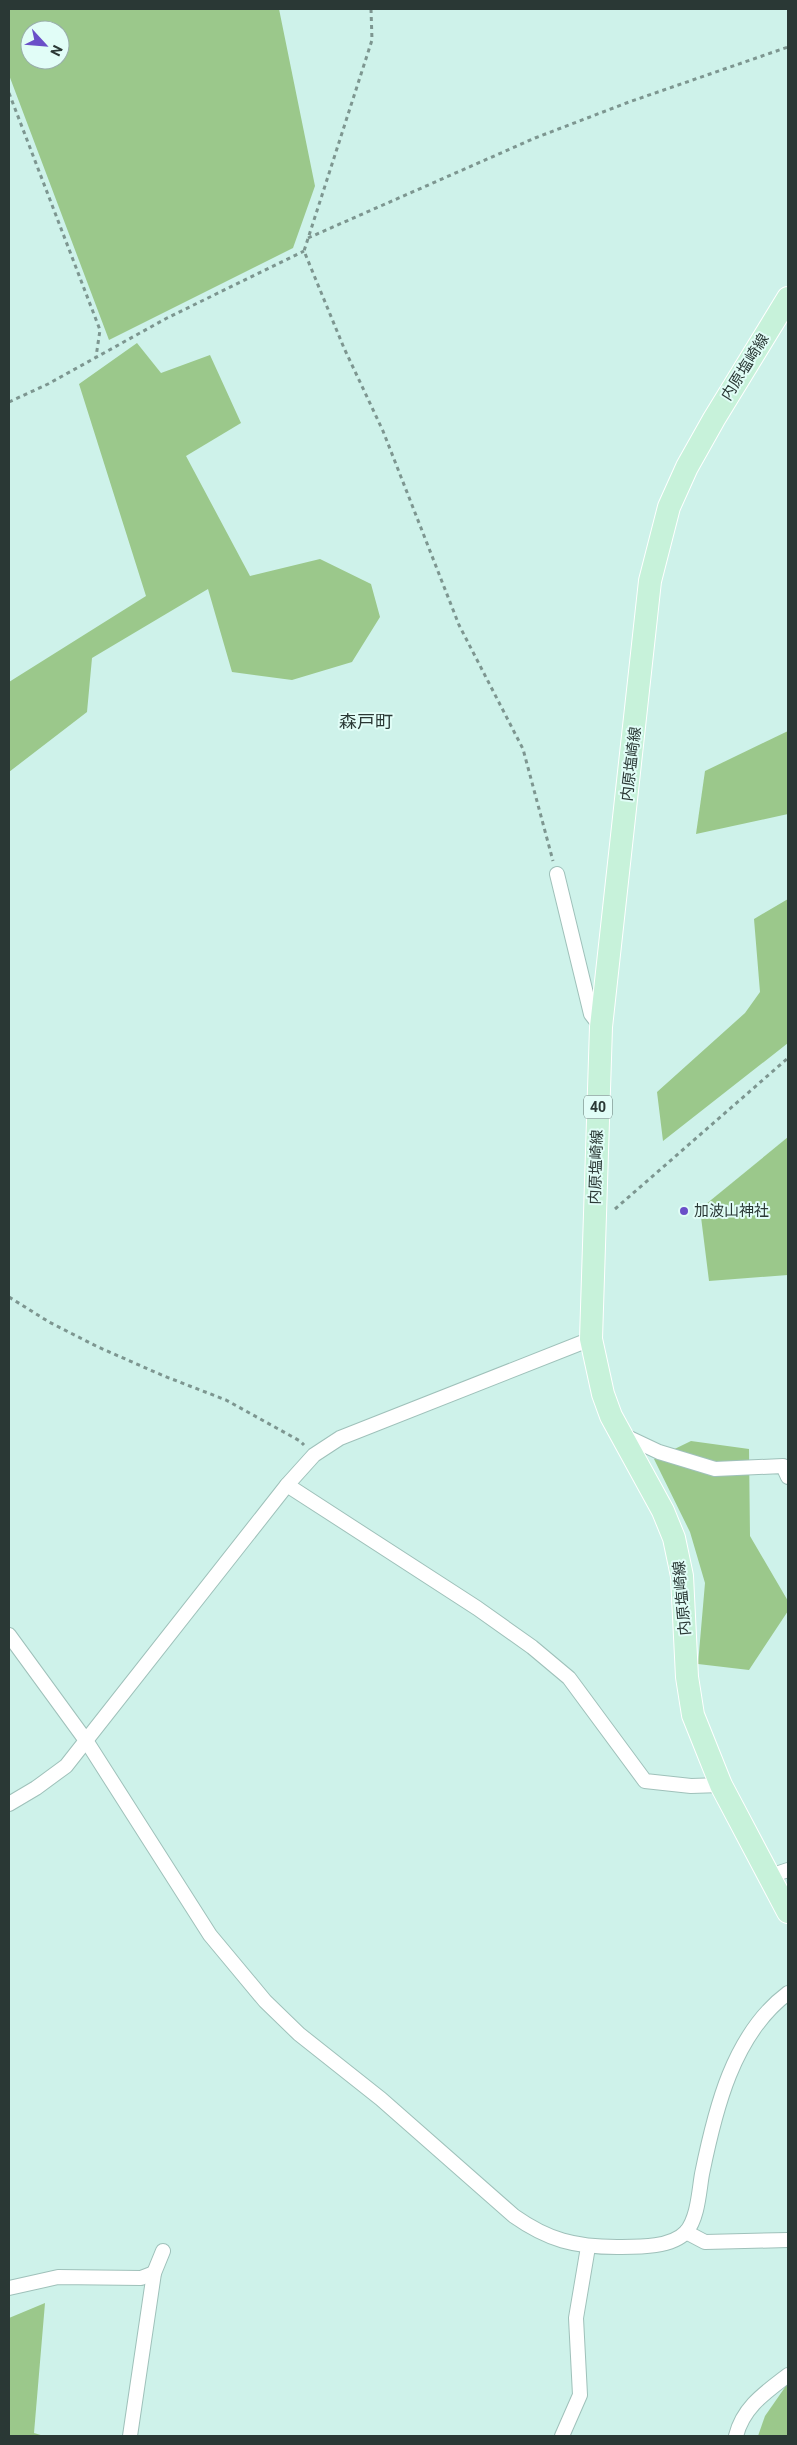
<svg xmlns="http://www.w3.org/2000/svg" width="797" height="2445" viewBox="0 0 797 2445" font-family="Roboto,'Noto Sans JP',sans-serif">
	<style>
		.green { fill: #9bc88b; fill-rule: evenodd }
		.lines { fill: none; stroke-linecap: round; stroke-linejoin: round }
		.street-casing { stroke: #9fc1ba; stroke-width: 16 }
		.primary-casing { stroke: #fff; stroke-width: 24 }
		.path { stroke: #7d9690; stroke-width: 3; stroke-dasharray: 4 4; stroke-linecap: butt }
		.street { stroke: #fff; stroke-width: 14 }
		.primary { stroke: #c7f2da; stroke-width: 22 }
		.poi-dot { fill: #6a4fc8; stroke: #e1fdf7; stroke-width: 2 }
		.labels { text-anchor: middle; stroke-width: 4; stroke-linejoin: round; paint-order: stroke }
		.shield { fill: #e1fdf7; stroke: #61736f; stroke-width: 1 }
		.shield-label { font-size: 14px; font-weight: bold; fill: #2a3835 }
		.street-label { font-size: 15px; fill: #2a3835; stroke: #e1fdf7 }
		.poi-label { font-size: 15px; fill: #2a3835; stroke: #e1fdf7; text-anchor: start }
		.quarter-label { font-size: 18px; fill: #2a3835; stroke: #e1fdf7 }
	</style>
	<rect width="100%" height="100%" fill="#cef2ea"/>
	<!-- green -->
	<g class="green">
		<path d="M 9,9 L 279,9 L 315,186 L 293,248 L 109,340 L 9,75 ZM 30,30 L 60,30 L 60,60 L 30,60 Z"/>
		<polygon points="137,343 161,373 210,355 241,423 186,456 250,576 320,559 371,584 380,617 352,662 292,680 232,672 208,589 92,658 87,712 9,772 9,682 146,596 79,384"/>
		<polygon points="788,731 788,814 696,834 705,771"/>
		<polygon points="788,899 788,1043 663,1141 657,1092 745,1013 760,992 754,919"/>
		<polygon points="788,1137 788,1275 709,1281 700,1209"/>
		<polygon points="691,1441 749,1449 750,1536 788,1601 788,1611 749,1670 698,1664 705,1583 690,1532 654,1459"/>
		<polygon points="45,2303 34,2433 44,2436 9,2436 9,2318"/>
		<polygon points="788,2383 788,2436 758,2436 765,2416"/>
	</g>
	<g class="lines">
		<!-- street casing -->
		<g class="street-casing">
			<g id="street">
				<polyline points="557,874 591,1014 601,1027"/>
				<polyline points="623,1435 659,1452 715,1469 783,1466 788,1477"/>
				<polyline points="287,1485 477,1608 532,1647 569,1678 645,1781 691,1786 721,1785"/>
				<path d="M 9,1635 L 87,1742 L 210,1935 L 265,2001 L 299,2034 L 381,2099 L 514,2216 C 548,2240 575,2247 617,2247 C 637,2247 671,2248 686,2232 C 698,2218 699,2191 702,2174 C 715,2110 733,2034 788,1993"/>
				<polyline points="9,1804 36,1788 66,1766 287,1485 314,1455 340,1438 591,1339"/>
				<polyline points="770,1876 788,1870"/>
				<polyline points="686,2232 705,2242 788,2240"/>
				<polyline points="9,2288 58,2277 141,2278 154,2273"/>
				<polyline points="130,2436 154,2273 163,2251"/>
				<polyline points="562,2436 580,2395 576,2318 588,2247"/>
				<path d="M 736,2436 C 743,2407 766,2392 788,2375"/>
			</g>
		</g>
		<!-- primary casing -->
		<g class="primary-casing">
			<polyline id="primary" points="788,298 714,419 687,467 669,507 650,581 601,1027 591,1339 603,1394 611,1416 663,1511 674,1538 682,1576 687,1677 693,1715 721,1785 788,1912"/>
		</g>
		<!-- path -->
		<g class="path">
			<polyline points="371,9 372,40 304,251 344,348 383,431 459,625 523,749 553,861"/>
			<polyline points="9,93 100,330 96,357"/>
			<polyline points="308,238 535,138 629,102 788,47"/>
			<polyline points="9,402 48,384 167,318 304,251"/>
			<polyline points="615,1209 788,1058"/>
			<polyline points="9,1297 49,1322 98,1347 164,1376 226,1400 300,1441 304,1445"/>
		</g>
		<!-- street -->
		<use href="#street" class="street"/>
		<!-- primary -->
		<use href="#primary" class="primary"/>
	</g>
	<!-- markers -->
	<circle class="poi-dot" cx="684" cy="1211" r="5"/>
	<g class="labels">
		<!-- shield labels -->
		<rect class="shield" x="584" y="1095.5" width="28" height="23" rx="4"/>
		<g class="shield-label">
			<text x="598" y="1112">40</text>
		</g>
		<!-- street labels -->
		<g class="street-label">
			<text transform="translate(745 367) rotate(-58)" y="5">内原塩崎線</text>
			<text transform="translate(631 764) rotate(-83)" y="5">内原塩崎線</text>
			<text transform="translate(596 1167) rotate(-88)" y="5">内原塩崎線</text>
			<text transform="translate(682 1598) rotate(-95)" y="5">内原塩崎線</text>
		</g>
		<!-- poi labels -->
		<g class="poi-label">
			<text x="694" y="1216">加波山神社</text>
		</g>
		<!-- quarter labels -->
		<g class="quarter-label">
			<text x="366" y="728">森戸町</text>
		</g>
	</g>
	<!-- border -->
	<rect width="797" height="2445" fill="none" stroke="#2a3835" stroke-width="20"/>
	<!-- north arrow -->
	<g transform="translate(45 45) rotate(116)"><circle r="24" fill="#e1fdf7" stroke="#98aea9"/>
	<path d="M0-4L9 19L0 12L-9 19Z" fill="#6a4fc8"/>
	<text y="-8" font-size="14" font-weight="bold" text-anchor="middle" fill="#2a3835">N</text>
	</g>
</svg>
